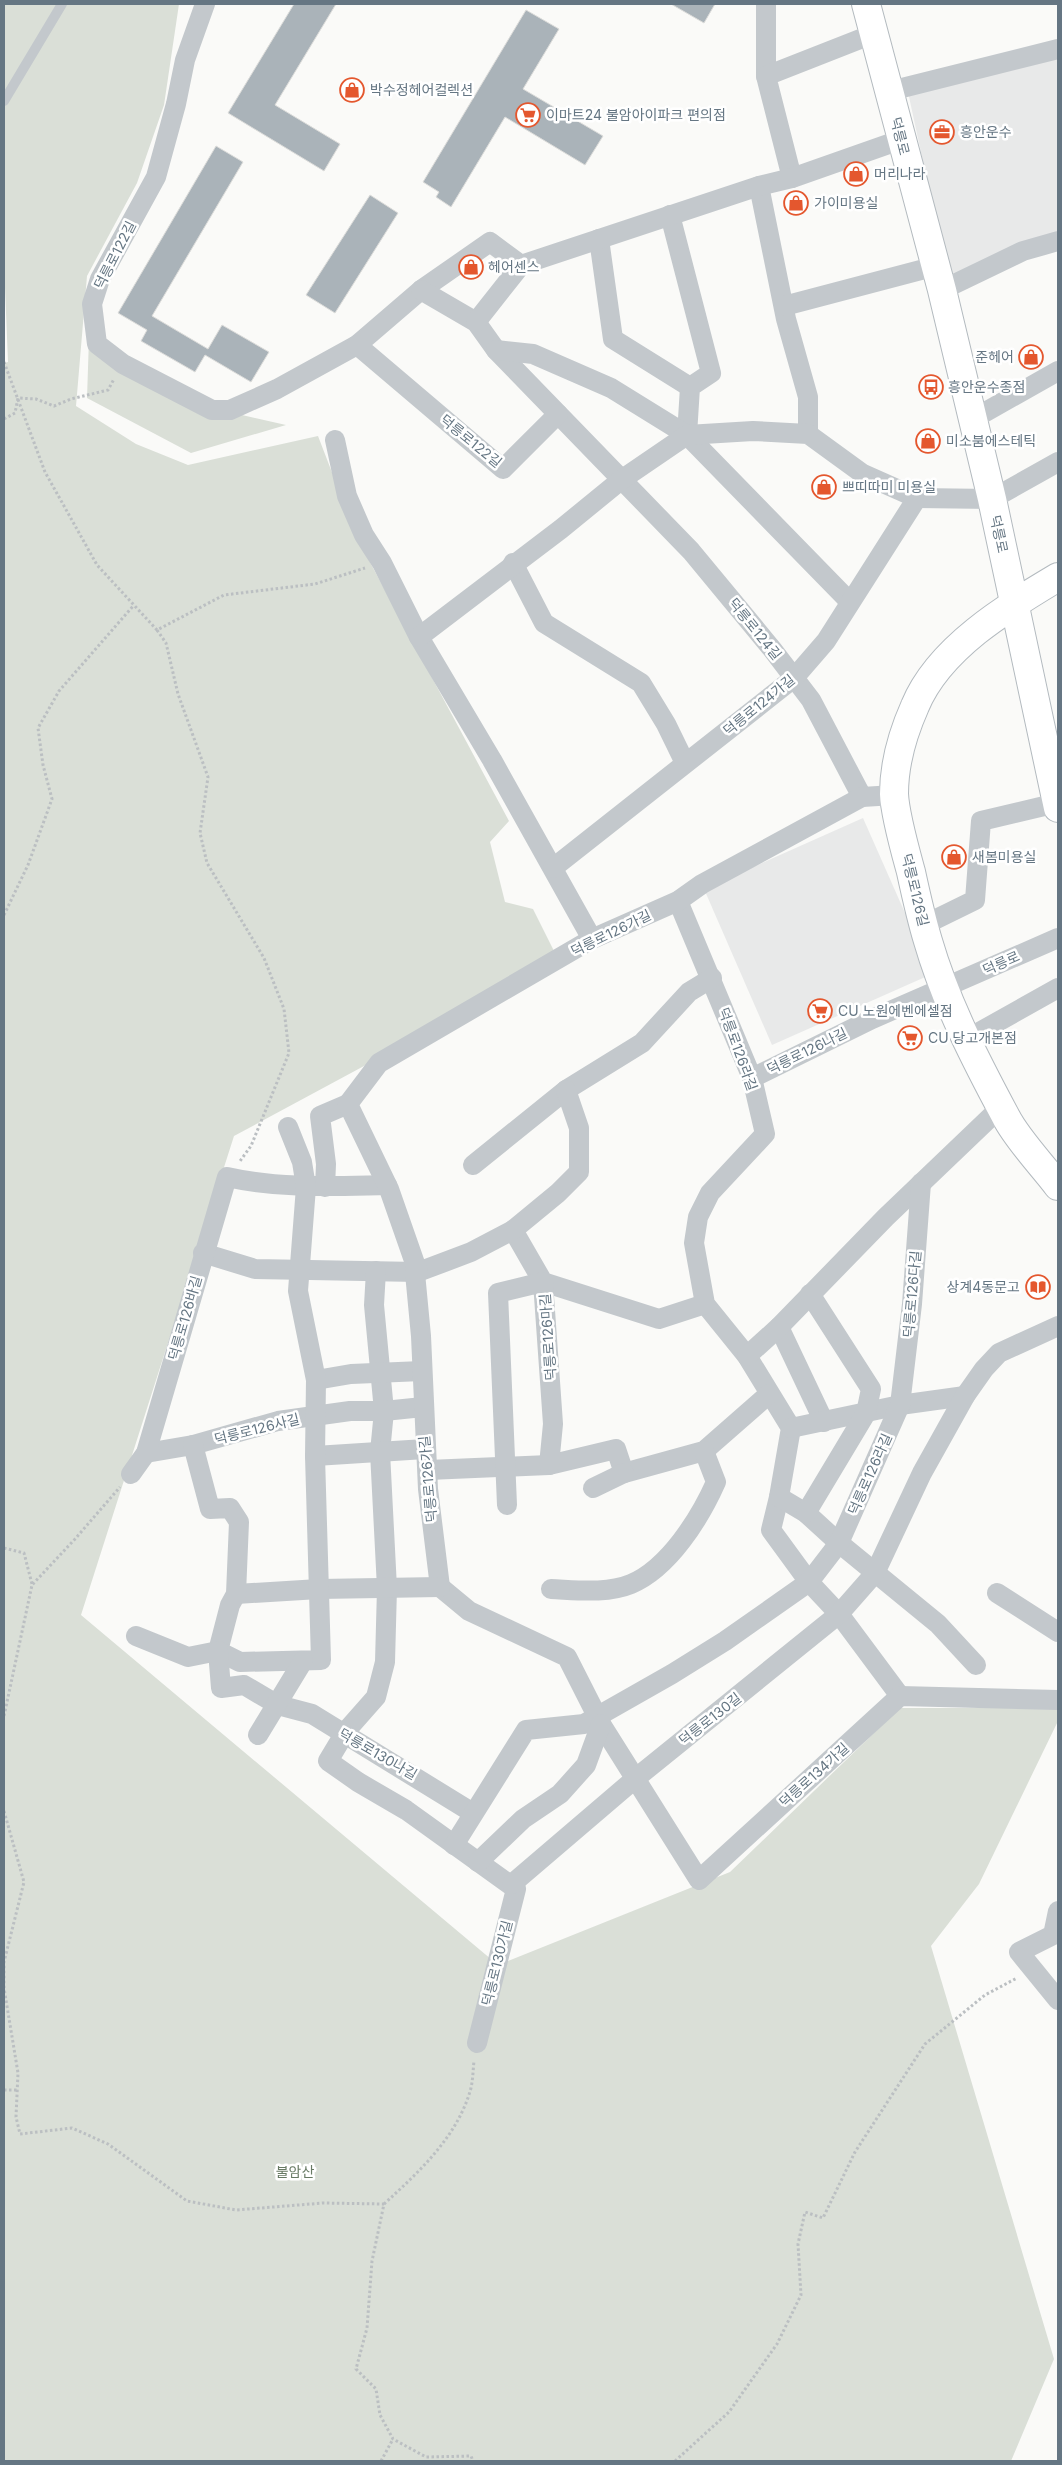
<svg xmlns="http://www.w3.org/2000/svg" width="1062" height="2465" viewBox="0 0 1062 2465" font-family="Inter,'Noto Sans KR',sans-serif">
	<style>
		.built { fill: #e8e9e9 }
		.green { fill: #dadfd7 }
		.building { fill: #aab3b9; stroke: #dcdcda }
		.lines { fill: none; stroke-linecap: round; stroke-linejoin: round }
		.secondary-casing { stroke: #b3babf; stroke-width: 30 }
		.path { stroke: #bbbfc2; stroke-width: 3; stroke-dasharray: 2.5 2.5; stroke-linecap: butt }
		.service { stroke: #c3c8cc; stroke-width: 10 }
		.minor { stroke: #c3c8cc; stroke-width: 20 }
		.secondary { stroke: #fff; stroke-width: 28 }
		.labels { text-anchor: middle; stroke-width: 5; stroke-linejoin: round; paint-order: stroke }
		.poi-label { font-size: 14px; fill: #657683; stroke: #fff; text-anchor: start }
		.street-label { font-size: 14px; fill: #657683; stroke: #fff }
		.park-label { font-size: 14px; fill: #687a64; stroke: #fff }
	</style>
	<rect width="100%" height="100%" fill="#fafaf8"/>
	<!-- built -->
	<g class="built">
		<polygon points="1058,53 1058,235 948,278 908,92"/>
		<polygon points="863,818 932,974 772,1045 704,889"/>
	</g>
	<!-- green -->
	<g class="green">
		<polygon points="4,4 179,4 164,105 137,183 87,276 76,406 136,444 188,465 318,436 358,540 509,821 490,842 505,902 533,909 559,961 234,1136 81,1615 498,1965 730,1872 900,1708 1058,1708 1058,1721 979,1884 931,1946 1054,2359 1011,2461 4,2461 4,363 8,362 4,263"/>
		<polygon points="89,338 216,409 286,425 191,453 87,398"/>
	</g>
	<!-- building -->
	<g class="building">
		<polygon points="294,4 336,4 275,105 340,144 324,171 228,113"/>
		<polygon points="671,4 715,4 704,23"/>
		<polygon points="526,10 559,29 523,89 603,136 585,165 505,117 451,207 436,197 439,192 423,182"/>
		<polygon points="216,146 243,162 152,316 208,349 222,325 269,352 251,382 205,355 195,372 141,341 147,330 118,313"/>
		<polygon points="370,195 398,213 335,313 306,295"/>
	</g>
	<g class="lines">
		<!-- secondary casing -->
		<g class="secondary-casing">
			<g id="secondary">
				<polyline points="866,4 942,290 992,499 1058,808"/>
				<path d="M 1058,577 C 1006,608 939,648 915,706 C 903,733 894,764 894,794 C 895,815 905,850 911,872 C 916,895 921,918 928,941 C 946,1003 976,1061 1006,1117 C 1017,1139 1043,1166 1058,1186"/>
			</g>
		</g>
		<!-- path -->
		<g class="path">
			<polyline points="4,362 45,472 97,565 157,630 224,595 315,584 365,568"/>
			<polyline points="4,419 15,413 18,398 36,399 54,406 71,399 108,390 114,379"/>
			<polyline points="157,630 166,643 178,694 208,777 200,833 207,863 264,958 284,1009 289,1053 251,1146 240,1161"/>
			<polyline points="4,915 28,865 52,799 43,765 38,728 59,691 134,605"/>
			<polyline points="4,1548 24,1553 32,1584"/>
			<polyline points="4,1716 32,1585 75,1539 120,1487"/>
			<polyline points="4,1811 24,1882 4,1962 4,1988 18,2073 16,2117 20,2134 72,2128 108,2144 187,2201 236,2210 323,2203 384,2204 372,2261 367,2328 356,2369 376,2389 380,2415 393,2439 426,2457 471,2456 473,2461"/>
			<polyline points="4,2090 17,2090"/>
			<path d="M 384,2204 C 420,2171 458,2136 471,2088 C 473,2079 473,2070 474,2061"/>
			<polyline points="381,2461 393,2439"/>
			<polyline points="675,2461 729,2412 777,2344 801,2295 798,2244 805,2212 823,2218 855,2152 925,2044 985,1995 1017,1978"/>
		</g>
		<!-- service -->
		<polyline class="service" points="4,101 62,4"/>
		<!-- minor -->
		<g class="minor">
			<polyline points="205,4 185,60 176,104 156,177 100,279 92,304 97,344 123,364 212,410 230,410 277,389 357,345 421,290 490,242 521,265"/>
			<polyline points="766,4 766,76"/>
			<polyline points="890,91 1058,49"/>
			<polyline points="792,178 766,76 873,34"/>
			<polyline points="759,186 786,319 808,397 808,434"/>
			<polyline points="670,215 711,373 690,387 687,435"/>
			<polyline points="599,239 613,339 690,387"/>
			<polyline points="521,265 759,186 792,178 900,140"/>
			<polyline points="421,290 476,322 496,350 691,551 772,649 811,700 862,797"/>
			<polyline points="942,290 1023,251 1058,241"/>
			<polyline points="784,306 936,266"/>
			<polyline points="476,322 521,265"/>
			<polyline points="357,345 503,469 558,414"/>
			<polyline points="496,350 533,354 611,388 687,435 850,602"/>
			<polyline points="973,419 1058,371"/>
			<polyline points="335,440 347,496 364,535 382,563 419,637 492,760 592,939"/>
			<polyline points="513,563 544,623 641,683 666,724 685,763"/>
			<polyline points="419,637 561,529 621,480 687,435 753,431 808,434 863,474 917,498 992,499 1058,462"/>
			<polyline points="553,868 794,678 826,641 917,498"/>
			<polyline points="678,901 752,1078 765,1134 710,1193 698,1217 694,1243 705,1304 747,1356 791,1428 779,1497 771,1530 809,1582 839,1614 900,1696"/>
			<polyline points="924,925 975,900 981,821 1057,803"/>
			<polyline points="967,1039 1058,988"/>
			<polyline points="752,1078 872,1019 1058,938"/>
			<polyline points="473,1165 566,1090 642,1043 689,992 712,978"/>
			<polyline points="325,1187 326,1164 320,1116 348,1104"/>
			<polyline points="513,1230 543,1282 659,1319 705,1304"/>
			<polyline points="203,1253 255,1269 418,1272 471,1252 513,1230 558,1193 579,1172 579,1128 566,1090"/>
			<polyline points="376,1271 374,1305 384,1411 380,1452 387,1588 385,1662 376,1697 346,1731 328,1761 358,1782 406,1810 516,1889 477,2043"/>
			<polyline points="779,1327 824,1422"/>
			<polyline points="747,1356 779,1327 886,1217 1001,1107"/>
			<polyline points="316,1380 351,1374 422,1371"/>
			<polyline points="791,1428 900,1405 965,1396"/>
			<polyline points="146,1453 193,1445 278,1421 350,1411 384,1411 423,1407"/>
			<polyline points="315,1456 425,1449"/>
			<polyline points="428,1470 549,1465 616,1449 624,1473 704,1451 769,1394"/>
			<path d="M 131,1474 L 146,1453 L 227,1177 C 280,1189 333,1186 387,1185"/>
			<polyline points="593,1488 624,1473"/>
			<polyline points="779,1497 806,1513 839,1543 938,1624 976,1665"/>
			<polyline points="507,1505 498,1293 543,1282 553,1424 549,1465"/>
			<polyline points="806,1513 866,1413 871,1389 810,1294"/>
			<polyline points="440,1587 428,1489 421,1336 415,1273 418,1272 389,1189 348,1104 379,1063 592,939 678,901 702,884 862,797 894,795"/>
			<polyline points="440,1587 469,1611 567,1657 601,1724 699,1880 900,1696 1058,1700"/>
			<path d="M 551,1589 C 576,1590 607,1594 631,1584 C 669,1568 700,1518 716,1482 L 704,1451"/>
			<polyline points="997,1593 1058,1632"/>
			<polyline points="236,1594 319,1589 440,1587"/>
			<polyline points="136,1636 188,1657 218,1651 230,1605 236,1594 239,1522 230,1508 210,1509 193,1445"/>
			<polyline points="218,1651 240,1662 321,1660 315,1456 316,1380 298,1291 306,1187 302,1162 288,1127"/>
			<polyline points="218,1651 221,1688 244,1685 278,1705 312,1714 473,1813"/>
			<polyline points="258,1735 303,1661"/>
			<polyline points="454,1845 526,1730 584,1724 672,1674 725,1641 809,1582 839,1543 900,1405 912,1304 921,1183"/>
			<polyline points="478,1862 523,1819 560,1794 586,1765 601,1724"/>
			<polyline points="512,1884 636,1778 839,1614 875,1573 922,1473 965,1396 984,1369 999,1353 1058,1326"/>
			<polyline points="1058,1911 1053,1935 1019,1952 1058,2000"/>
		</g>
		<!-- secondary -->
		<use href="#secondary" class="secondary"/>
	</g>
	<!-- icons -->
	<defs>
		<g id="shop-ring" transform="scale(1.25)"><circle r="9.5" fill="#fff" stroke="#e4572e" stroke-width="1.5"/><path d="M-5-2.5h2.3a2.7 3.5 0 0 1 5.4 0H5L5.5 6h-11ZM-1.5-2.5h3a1.5 2.3 0 0 0-3 0Z" fill="#e4572e"/></g>
		<g id="supermarket-ring" transform="scale(1.25)"><circle r="9.5" fill="#fff" stroke="#e4572e" stroke-width="1.5"/><path d="M-6-5.5h2.5l.6 2H6L4.5 2H-2.5L-4.4-4H-6ZM-1.5 3.2a1.3 1.3 0 1 0 .1 0ZM3 3.2a1.3 1.3 0 1 0 .1 0Z" fill="#e4572e"/></g>
		<g id="office-ring" transform="scale(1.25)"><circle r="9.5" fill="#fff" stroke="#e4572e" stroke-width="1.5"/><path d="M-6-3h4V-5.5h4V-3h4V5H-6ZM-1-4.5V-3h2v-1.5ZM-6 0V1H6V0Z" fill="#e4572e"/></g>
		<g id="bus-ring" transform="scale(1.25)"><circle r="9.5" fill="#fff" stroke="#e4572e" stroke-width="1.5"/><path d="M-5-6H5V4H4V6H2V4H-2V6H-4V4H-5ZM-3.5-4V0h7V-4ZM-3.5 1.2v1.5H-2V1.2ZM2 1.2v1.5H3.5V1.2Z" fill="#e4572e"/></g>
		<g id="library-ring" transform="scale(1.25)"><circle r="9.5" fill="#fff" stroke="#e4572e" stroke-width="1.5"/><path d="M-6-4Q-3-5.5-.7-3.5V5Q-3 3-6 4ZM6-4Q3-5.5 .7-3.5V5Q3 3 6 4Z" fill="#e4572e"/></g>
	</defs>
	<g fill-rule="evenodd">
		<use href="#shop-ring" x="352" y="90"/>
		<use href="#supermarket-ring" x="528" y="115"/>
		<use href="#office-ring" x="942" y="132"/>
		<use href="#shop-ring" x="856" y="174"/>
		<use href="#shop-ring" x="796" y="203"/>
		<use href="#shop-ring" x="471" y="267"/>
		<use href="#shop-ring" x="1031" y="357"/>
		<use href="#bus-ring" x="931" y="387"/>
		<use href="#shop-ring" x="928" y="441"/>
		<use href="#shop-ring" x="824" y="487"/>
		<use href="#shop-ring" x="954" y="857"/>
		<use href="#supermarket-ring" x="820" y="1011"/>
		<use href="#supermarket-ring" x="910" y="1038"/>
		<use href="#library-ring" x="1038" y="1287"/>
	</g>
	<g class="labels">
		<!-- poi labels -->
		<g class="poi-label">
			<text x="370" y="95">박수정헤어컬렉션</text>
			<text x="546" y="120">이마트24 불암아이파크 편의점</text>
			<text x="960" y="137">흥안운수</text>
			<text x="874" y="179">머리나라</text>
			<text x="814" y="208">가이미용실</text>
			<text x="488" y="272">헤어센스</text>
			<text x="1014" y="362" text-anchor="end">준헤어</text>
			<text x="948" y="392">흥안운수종점</text>
			<text x="946" y="446">미소붐에스테틱</text>
			<text x="842" y="492">쁘띠따미 미용실</text>
			<text x="972" y="862">새봄미용실</text>
			<text x="838" y="1016">CU 노원에벤에셀점</text>
			<text x="928" y="1043">CU 당고개본점</text>
			<text x="1020" y="1292" text-anchor="end">상계4동문고</text>
		</g>
		<!-- street labels -->
		<g class="street-label">
			<text transform="translate(900 136) rotate(76)" y="5">덕릉로</text>
			<text transform="translate(115 255) rotate(-63)" y="5">덕릉로122길</text>
			<text transform="translate(471 441) rotate(39)" y="5">덕릉로122길</text>
			<text transform="translate(999 534) rotate(78)" y="5">덕릉로</text>
			<text transform="translate(755 629) rotate(51)" y="5">덕릉로124길</text>
			<text transform="translate(759 705) rotate(-39)" y="5">덕릉로124가길</text>
			<text transform="translate(915 890) rotate(76)" y="5">덕릉로126길</text>
			<text transform="translate(611 933) rotate(-26)" y="5">덕릉로126가길</text>
			<text transform="translate(1001 963) rotate(-24)" y="5">덕릉로</text>
			<text transform="translate(738 1049) rotate(70)" y="5">덕릉로126라길</text>
			<text transform="translate(807 1051) rotate(-26)" y="5">덕릉로126나길</text>
			<text transform="translate(912 1294) rotate(-85)" y="5">덕릉로126다길</text>
			<text transform="translate(185 1318) rotate(-74)" y="5">덕릉로126바길</text>
			<text transform="translate(548 1337) rotate(-94)" y="5">덕릉로126마길</text>
			<text transform="translate(257 1429) rotate(-14)" y="5">덕릉로126사길</text>
			<text transform="translate(870 1474) rotate(-66)" y="5">덕릉로126라길</text>
			<text transform="translate(428 1479) rotate(-95)" y="5">덕릉로126가길</text>
			<text transform="translate(710 1719) rotate(-38)" y="5">덕릉로130길</text>
			<text transform="translate(378 1754) rotate(30)" y="5">덕릉로130나길</text>
			<text transform="translate(814 1775) rotate(-42)" y="5">덕릉로134가길</text>
			<text transform="translate(497 1963) rotate(-76)" y="5">덕릉로130가길</text>
		</g>
		<!-- park labels -->
		<g class="park-label">
			<text x="295" y="2177">불암산</text>
		</g>
	</g>
	<!-- border -->
	<rect width="1062" height="2465" fill="none" stroke="#657683" stroke-width="10"/>
</svg>
